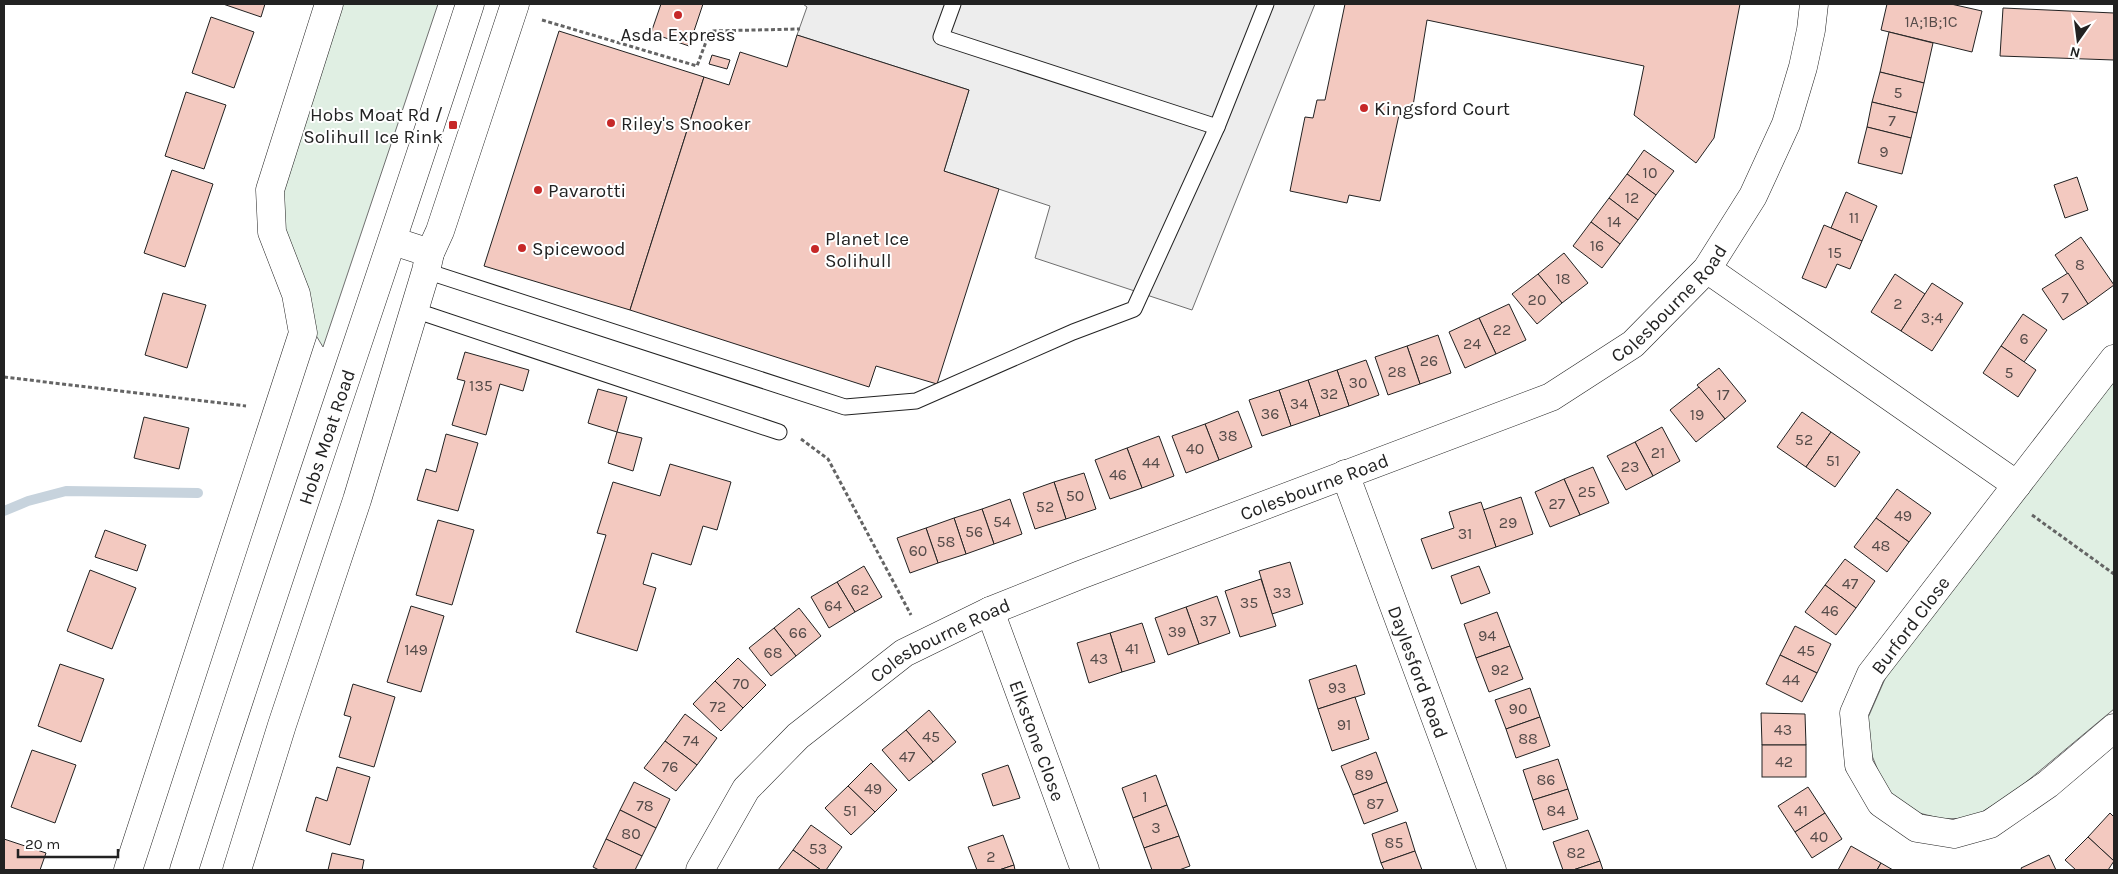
<svg xmlns="http://www.w3.org/2000/svg" width="2118" height="874" viewBox="0 0 2118 874" font-family="Karla,sans-serif">
	<style>
		.green { fill: #e0efe3; stroke: #6f6f6f }
		.parking { fill: #ededed; stroke: #6f6f6f }
		.lines { fill: none; stroke-linecap: round; stroke-linejoin: round }
		.stream { stroke: #c7d3dd; stroke-width: 10 }
		.building { fill: #f3c9c0; stroke: #222 }
		.service-casing { stroke: #222; stroke-width: 17 }
		.minor-casing { stroke: #222; stroke-width: 29 }
		.secondary-casing { stroke: #222; stroke-width: 29 }
		.path { stroke: #646464; stroke-width: 3; stroke-dasharray: 4 2.5; stroke-linecap: butt }
		.service { stroke: #fff; stroke-width: 15 }
		.minor { stroke: #fff; stroke-width: 28 }
		.secondary { stroke: #fff; stroke-width: 28 }
		.poi-dot { fill: #c62828; stroke: #fff; stroke-width: 2 }
		.labels { text-anchor: middle; stroke-width: 4; stroke-linejoin: round; paint-order: stroke }
		.number-label { font-size: 16px; fill: #564c4a }
		.poi-label { font-size: 19px; fill: #222; stroke: #fff; text-anchor: start }
		.street-label { font-size: 19px; fill: #222; stroke: #fff }
	</style>
	<rect width="100%" height="100%" fill="#fff"/>
	<!-- green -->
	<g class="green">
		<polygon points="339,4 438,4 323,347 314,332 285,242 277,194"/>
		<polygon points="2114,379 2114,709 2013,793 1972,818 1943,819 1915,812 1893,796 1881,778 1869,748 1867,720 1888,672"/>
	</g>
	<!-- parking -->
	<polygon class="parking" points="803,4 1315,4 1192,310 1035,258 1050,206 944,171 969,90 797,35 807,7"/>
	<g class="lines">
		<!-- stream -->
		<polyline class="stream" points="4,511 28,501 66,491 198,493"/>
	</g>
	<!-- building -->
	<g class="building">
		<polygon points="223,4 265,4 261,17"/>
		<polygon points="661,4 703,4 689,46 651,33"/>
		<polygon points="1345,4 1740,4 1714,138 1696,163 1634,115 1644,66 1427,20 1411,118 1399,115 1380,201 1349,195 1347,203 1290,191 1305,117 1313,118 1317,100 1325,100"/>
		<polygon points="1887,4 1951,4 1982,11 1972,52 1881,30"/>
		<polygon points="2003,8 2114,13 2114,60 2000,56"/>
		<polygon points="211,17 254,32 234,88 192,73"/>
		<polygon points="559,31 704,77 630,310 484,266"/>
		<polygon points="1889,32 1933,43 1924,83 1880,72"/>
		<polygon points="797,35 969,90 944,171 999,189 937,384 876,366 869,387 630,310 704,77 729,85 740,52 787,67"/>
		<polygon points="712,55 730,60 727,69 709,64"/>
		<polygon points="1880,72 1924,83 1917,113 1872,102"/>
		<polygon points="186,92 226,105 204,169 165,156"/>
		<polygon points="1872,102 1917,113 1911,138 1867,127"/>
		<polygon points="1867,127 1911,138 1902,174 1858,163"/>
		<polygon points="1644,150 1674,171 1656,195 1627,174"/>
		<polygon points="172,170 213,184 185,267 144,253"/>
		<polygon points="1627,174 1656,195 1638,220 1609,198"/>
		<polygon points="2077,177 2088,210 2065,218 2054,185"/>
		<polygon points="1846,192 1877,206 1862,241 1831,228"/>
		<polygon points="1609,198 1638,220 1620,244 1591,222"/>
		<polygon points="1591,222 1620,244 1602,268 1573,246"/>
		<polygon points="1824,225 1862,241 1850,269 1837,264 1826,288 1802,278"/>
		<polygon points="2081,237 2114,285 2088,304 2055,255"/>
		<polygon points="1564,253 1588,283 1562,303 1538,274"/>
		<polygon points="2068,273 2088,304 2063,320 2042,289"/>
		<polygon points="1538,274 1562,303 1537,324 1512,294"/>
		<polygon points="1895,274 1925,294 1901,331 1871,312"/>
		<polygon points="1932,283 1963,303 1932,351 1901,331"/>
		<polygon points="163,293 206,305 187,368 145,355"/>
		<polygon points="1509,304 1526,340 1496,354 1479,318"/>
		<polygon points="2023,314 2047,330 2024,362 2001,346"/>
		<polygon points="1479,318 1496,354 1465,368 1449,332"/>
		<polygon points="1438,335 1451,373 1420,384 1407,346"/>
		<polygon points="1407,346 1420,384 1388,395 1375,357"/>
		<polygon points="2001,346 2036,370 2018,397 1983,373"/>
		<polygon points="465,352 529,370 523,391 500,384 486,435 452,425 465,381 457,379"/>
		<polygon points="1366,360 1379,395 1349,406 1337,370"/>
		<polygon points="1719,368 1746,401 1725,419 1697,385"/>
		<polygon points="1337,370 1349,406 1320,416 1308,380"/>
		<polygon points="1308,380 1320,416 1291,426 1279,390"/>
		<polygon points="1699,387 1725,419 1696,442 1670,410"/>
		<polygon points="598,389 627,397 617,432 588,423"/>
		<polygon points="1279,390 1291,426 1262,436 1249,400"/>
		<polygon points="1238,411 1252,447 1219,460 1205,424"/>
		<polygon points="1802,412 1831,432 1806,467 1777,447"/>
		<polygon points="144,417 189,428 179,469 134,458"/>
		<polygon points="1205,424 1219,460 1186,473 1172,436"/>
		<polygon points="1662,427 1680,461 1653,476 1635,442"/>
		<polygon points="617,432 642,438 633,471 608,463"/>
		<polygon points="1831,432 1860,452 1835,487 1806,467"/>
		<polygon points="446,434 478,443 458,511 417,500 426,469 436,472"/>
		<polygon points="1159,436 1174,476 1142,488 1127,448"/>
		<polygon points="1635,442 1653,476 1626,490 1607,456"/>
		<polygon points="1127,448 1142,488 1110,499 1095,460"/>
		<polygon points="670,464 731,482 717,530 703,526 691,565 652,553 643,584 656,588 637,651 576,632 606,535 597,533 613,482 660,496"/>
		<polygon points="1593,467 1609,503 1580,515 1564,479"/>
		<polygon points="1084,473 1096,509 1066,519 1054,482"/>
		<polygon points="1564,479 1580,515 1550,527 1535,492"/>
		<polygon points="1054,482 1066,519 1035,529 1023,493"/>
		<polygon points="1897,489 1931,513 1909,542 1876,518"/>
		<polygon points="1521,497 1533,534 1496,547 1483,510"/>
		<polygon points="1010,499 1022,534 994,544 982,509"/>
		<polygon points="1481,502 1496,547 1432,569 1421,539 1454,528 1449,512"/>
		<polygon points="982,509 994,544 966,554 954,518"/>
		<polygon points="954,518 966,554 938,563 926,528"/>
		<polygon points="1876,518 1909,542 1887,572 1854,547"/>
		<polygon points="438,520 474,530 452,605 416,595"/>
		<polygon points="926,528 938,563 910,573 897,538"/>
		<polygon points="105,530 146,545 137,571 95,557"/>
		<polygon points="1845,559 1875,581 1856,608 1825,585"/>
		<polygon points="1290,562 1303,604 1272,614 1259,571"/>
		<polygon points="864,566 882,597 855,612 837,582"/>
		<polygon points="1479,566 1490,593 1461,604 1451,576"/>
		<polygon points="90,570 136,588 112,649 67,631"/>
		<polygon points="1261,579 1276,626 1240,637 1225,591"/>
		<polygon points="837,582 855,612 829,628 811,597"/>
		<polygon points="1825,585 1856,608 1836,635 1805,612"/>
		<polygon points="1217,596 1230,633 1199,644 1186,607"/>
		<polygon points="411,606 444,616 421,692 387,682"/>
		<polygon points="1186,607 1199,644 1168,655 1155,618"/>
		<polygon points="799,608 821,636 796,656 774,628"/>
		<polygon points="1497,612 1510,646 1476,658 1464,624"/>
		<polygon points="1142,623 1155,662 1122,672 1110,633"/>
		<polygon points="1795,626 1831,644 1817,673 1780,655"/>
		<polygon points="774,628 796,656 771,676 749,648"/>
		<polygon points="1110,633 1122,672 1089,683 1077,643"/>
		<polygon points="1510,646 1523,679 1489,692 1476,658"/>
		<polygon points="1780,655 1817,673 1802,702 1766,684"/>
		<polygon points="738,658 766,685 743,708 715,681"/>
		<polygon points="60,664 104,679 81,742 38,726"/>
		<polygon points="1356,665 1365,694 1318,709 1309,680"/>
		<polygon points="715,681 743,708 721,731 693,704"/>
		<polygon points="353,684 395,697 374,767 339,757 351,717 344,715"/>
		<polygon points="1530,688 1540,717 1506,729 1495,700"/>
		<polygon points="1355,697 1369,739 1332,751 1318,709"/>
		<polygon points="929,710 956,742 933,762 906,730"/>
		<polygon points="1761,713 1805,714 1806,745 1762,745"/>
		<polygon points="685,714 717,738 697,765 665,741"/>
		<polygon points="1540,717 1550,746 1516,758 1506,729"/>
		<polygon points="906,730 933,762 909,781 882,750"/>
		<polygon points="665,741 697,765 676,791 644,768"/>
		<rect x="1762" y="745" width="44" height="32"/>
		<polygon points="32,750 76,765 55,823 11,807"/>
		<polygon points="1376,752 1387,782 1353,795 1341,766"/>
		<polygon points="1558,759 1568,789 1533,800 1523,770"/>
		<polygon points="871,763 897,790 875,812 848,786"/>
		<polygon points="1008,765 1020,798 993,806 982,774"/>
		<polygon points="337,767 370,777 350,845 306,831 316,797 327,801"/>
		<polygon points="1156,775 1167,805 1133,818 1122,788"/>
		<polygon points="634,782 670,799 656,828 620,810"/>
		<polygon points="1387,782 1398,811 1364,824 1353,795"/>
		<polygon points="848,786 875,812 851,835 825,808"/>
		<polygon points="1808,787 1825,813 1795,832 1778,806"/>
		<polygon points="1568,789 1578,819 1543,830 1533,800"/>
		<polygon points="1167,805 1179,836 1144,848 1133,818"/>
		<polygon points="620,810 656,828 642,856 606,839"/>
		<polygon points="1825,813 1842,839 1812,858 1795,832"/>
		<polygon points="2110,813 2114,817 2114,861 2088,837"/>
		<polygon points="1406,822 1415,851 1381,863 1372,834"/>
		<polygon points="811,825 842,847 826,870 821,870 793,850"/>
		<polygon points="1588,830 1600,861 1573,870 1563,870 1553,842"/>
		<polygon points="1003,835 1014,865 999,870 977,870 968,847"/>
		<polygon points="1179,836 1190,866 1179,870 1152,870 1144,848"/>
		<polygon points="2088,837 2114,861 2108,870 2076,870 2065,860"/>
		<polygon points="4,839 46,853 40,870 4,870"/>
		<polygon points="606,839 642,856 635,870 599,870 593,867"/>
		<polygon points="1851,846 1881,863 1877,870 1838,870"/>
		<polygon points="793,850 821,870 778,870"/>
		<polygon points="1415,851 1422,870 1384,870 1381,863"/>
		<polygon points="332,853 364,860 362,870 328,870"/>
		<polygon points="2049,855 2056,870 2022,870 2021,868"/>
		<polygon points="1600,861 1603,870 1573,870"/>
		<polygon points="1881,863 1893,870 1877,870"/>
		<polygon points="1014,865 1015,870 999,870"/>
	</g>
	<g class="lines">
		<!-- service casing -->
		<g class="service-casing">
			<g id="service">
				<polyline points="953,4 941,37 1217,127"/>
				<polyline points="426,271 845,407 916,401 1073,332 1134,309 1217,127 1266,4"/>
				<polyline points="414,310 779,432"/>
			</g>
		</g>
		<!-- minor casing -->
		<g class="minor-casing">
			<g id="minor">
				<polyline points="393,241 430,253"/>
				<polyline points="1707,269 2017,485"/>
				<polyline points="2114,359 1871,674 1854,713 1859,765 1881,803 1917,828 1954,834 1990,824 2048,784 2114,728"/>
				<path id="s1" d="M 1345,474 L 1492,870"/>
				<path id="s2" d="M 990,611 L 1085,870"/>
				<polyline points="128,870 303,333 296,294 272,232 270,190 329,4"/>
				<polyline points="237,870 282,725 357,500 426,271 430,253 440,231 515,4"/>
				<path id="s3" d="M 700,870 L 746,789 L 798,736 L 904,653 L 990,611 L 1080,575 L 1551,397 L 1633,344 L 1707,269 L 1753,196 L 1786,124 L 1803,67 L 1811,30 L 1814,4"/>
			</g>
		</g>
		<!-- secondary casing -->
		<g class="secondary-casing">
			<g id="secondary">
				<path id="s4" d="M 184,870 C 276,580 376,293 470,4"/>
			</g>
		</g>
		<!-- path -->
		<g class="path">
			<polyline points="542,20 697,66 710,31 800,29"/>
			<polyline points="4,377 246,406"/>
			<polyline points="801,439 828,459 911,615"/>
			<polyline points="2032,515 2114,574"/>
		</g>
		<!-- service -->
		<use href="#service" class="service"/>
		<!-- minor -->
		<use href="#minor" class="minor"/>
		<!-- secondary -->
		<use href="#secondary" class="secondary"/>
	</g>
	<!-- markers -->
	<g class="poi-dot">
		<circle cx="678" cy="15" r="5"/>
		<circle cx="1364" cy="108" r="5"/>
		<circle cx="611" cy="123" r="5"/>
		<rect x="448" y="120" width="10" height="10" rx="2.5"/>
		<circle cx="538" cy="190" r="5"/>
		<circle cx="522" cy="248" r="5"/>
		<circle cx="815" cy="249" r="5"/>
	</g>
	<g class="labels">
		<!-- number labels -->
		<g class="number-label">
			<text x="1931" y="27">1A;1B;1C</text>
			<text x="1898" y="98">5</text>
			<text x="1892" y="126">7</text>
			<text x="1884" y="157">9</text>
			<text x="1650" y="178">10</text>
			<text x="1632" y="203">12</text>
			<text x="1854" y="223">11</text>
			<text x="1614" y="227">14</text>
			<text x="1597" y="251">16</text>
			<text x="1835" y="258">15</text>
			<text x="2080" y="270">8</text>
			<text x="1563" y="284">18</text>
			<text x="2065" y="303">7</text>
			<text x="1537" y="305">20</text>
			<text x="1898" y="309">2</text>
			<text x="1932" y="323">3;4</text>
			<text x="1502" y="335">22</text>
			<text x="2024" y="344">6</text>
			<text x="1472" y="349">24</text>
			<text x="1429" y="366">26</text>
			<text x="1397" y="377">28</text>
			<text x="2009" y="378">5</text>
			<text x="1358" y="388">30</text>
			<text x="481" y="391">135</text>
			<text x="1329" y="399">32</text>
			<text x="1723" y="400">17</text>
			<text x="1299" y="409">34</text>
			<text x="1270" y="419">36</text>
			<text x="1697" y="420">19</text>
			<text x="1228" y="441">38</text>
			<text x="1804" y="445">52</text>
			<text x="1195" y="454">40</text>
			<text x="1658" y="458">21</text>
			<text x="1833" y="466">51</text>
			<text x="1151" y="468">44</text>
			<text x="1630" y="472">23</text>
			<text x="1118" y="480">46</text>
			<text x="1587" y="497">25</text>
			<text x="1075" y="501">50</text>
			<text x="1557" y="509">27</text>
			<text x="1045" y="512">52</text>
			<text x="1903" y="521">49</text>
			<text x="1002" y="527">54</text>
			<text x="1508" y="528">29</text>
			<text x="974" y="537">56</text>
			<text x="1465" y="539">31</text>
			<text x="946" y="547">58</text>
			<text x="1881" y="551">48</text>
			<text x="918" y="556">60</text>
			<text x="1850" y="589">47</text>
			<text x="860" y="595">62</text>
			<text x="1282" y="598">33</text>
			<text x="1249" y="608">35</text>
			<text x="833" y="611">64</text>
			<text x="1830" y="616">46</text>
			<text x="1208" y="626">37</text>
			<text x="1177" y="637">39</text>
			<text x="798" y="638">66</text>
			<text x="1487" y="641">94</text>
			<text x="1132" y="654">41</text>
			<text x="416" y="655">149</text>
			<text x="1806" y="656">45</text>
			<text x="773" y="658">68</text>
			<text x="1099" y="664">43</text>
			<text x="1500" y="675">92</text>
			<text x="1791" y="685">44</text>
			<text x="741" y="689">70</text>
			<text x="1337" y="693">93</text>
			<text x="718" y="712">72</text>
			<text x="1518" y="714">90</text>
			<text x="1344" y="730">91</text>
			<text x="1783" y="735">43</text>
			<text x="931" y="742">45</text>
			<text x="1528" y="744">88</text>
			<text x="691" y="746">74</text>
			<text x="907" y="762">47</text>
			<text x="1784" y="767">42</text>
			<text x="670" y="772">76</text>
			<text x="1364" y="780">89</text>
			<text x="1546" y="785">86</text>
			<text x="873" y="794">49</text>
			<text x="1145" y="802">1</text>
			<text x="1375" y="809">87</text>
			<text x="645" y="811">78</text>
			<text x="850" y="816">51</text>
			<text x="1556" y="816">84</text>
			<text x="1801" y="816">41</text>
			<text x="1156" y="833">3</text>
			<text x="631" y="839">80</text>
			<text x="1819" y="842">40</text>
			<text x="1394" y="848">85</text>
			<text x="818" y="854">53</text>
			<text x="1576" y="858">82</text>
			<text x="991" y="862">2</text>
		</g>
		<!-- poi labels -->
		<g class="poi-label">
			<text x="678" y="41" text-anchor="middle">Asda Express</text>
			<text x="1374" y="115">Kingsford Court</text>
			<text x="443" y="121" text-anchor="end">Hobs Moat Rd /<tspan x="443" dy="22">Solihull Ice Rink</tspan></text>
			<text x="621" y="130">Riley's Snooker</text>
			<text x="548" y="197">Pavarotti</text>
			<text x="825" y="245">Planet Ice<tspan x="825" dy="22">Solihull</tspan></text>
			<text x="532" y="255">Spicewood</text>
		</g>
		<!-- street labels -->
		<g class="street-label">
			<text dy="7" stroke="none"><textPath href="#s3" startOffset="1150">Colesbourne Road</textPath></text>
			<text dy="7" stroke="none"><textPath href="#s4" startOffset="456">Hobs Moat Road</textPath></text>
			<text dy="7" stroke="none"><textPath href="#s3" startOffset="745">Colesbourne Road</textPath></text>
			<text transform="translate(1910 625) rotate(-53)" y="7">Burford Close</text>
			<text dy="7" stroke="none"><textPath href="#s3" startOffset="340">Colesbourne Road</textPath></text>
			<text dy="7" stroke="none"><textPath href="#s1" startOffset="211">Daylesford Road</textPath></text>
			<text dy="7" stroke="none"><textPath href="#s2" startOffset="138">Elkstone Close</textPath></text>
		</g>
	</g>
	<!-- border -->
	<rect width="2118" height="874" fill="none" stroke="#222222" stroke-width="10"/>
	<!-- north arrow -->
	<g transform="translate(2078 40) rotate(194)" stroke="#ffffff" stroke-width="4" paint-order="stroke">
	<path d="M0-4L9 19L0 12L-9 19Z" fill="#222222"/>
	<text y="-8" font-size="14" font-weight="bold" text-anchor="middle" fill="#222222">N</text>
	</g>
	<!-- scale -->
	<path d="M18 849v8h100v-8" fill="none" stroke="#222222" stroke-width="2.5"/>
	<text x="25" y="849" font-size="15" fill="#222222" stroke="#ffffff" stroke-width="4" paint-order="stroke">20 m</text>
</svg>
